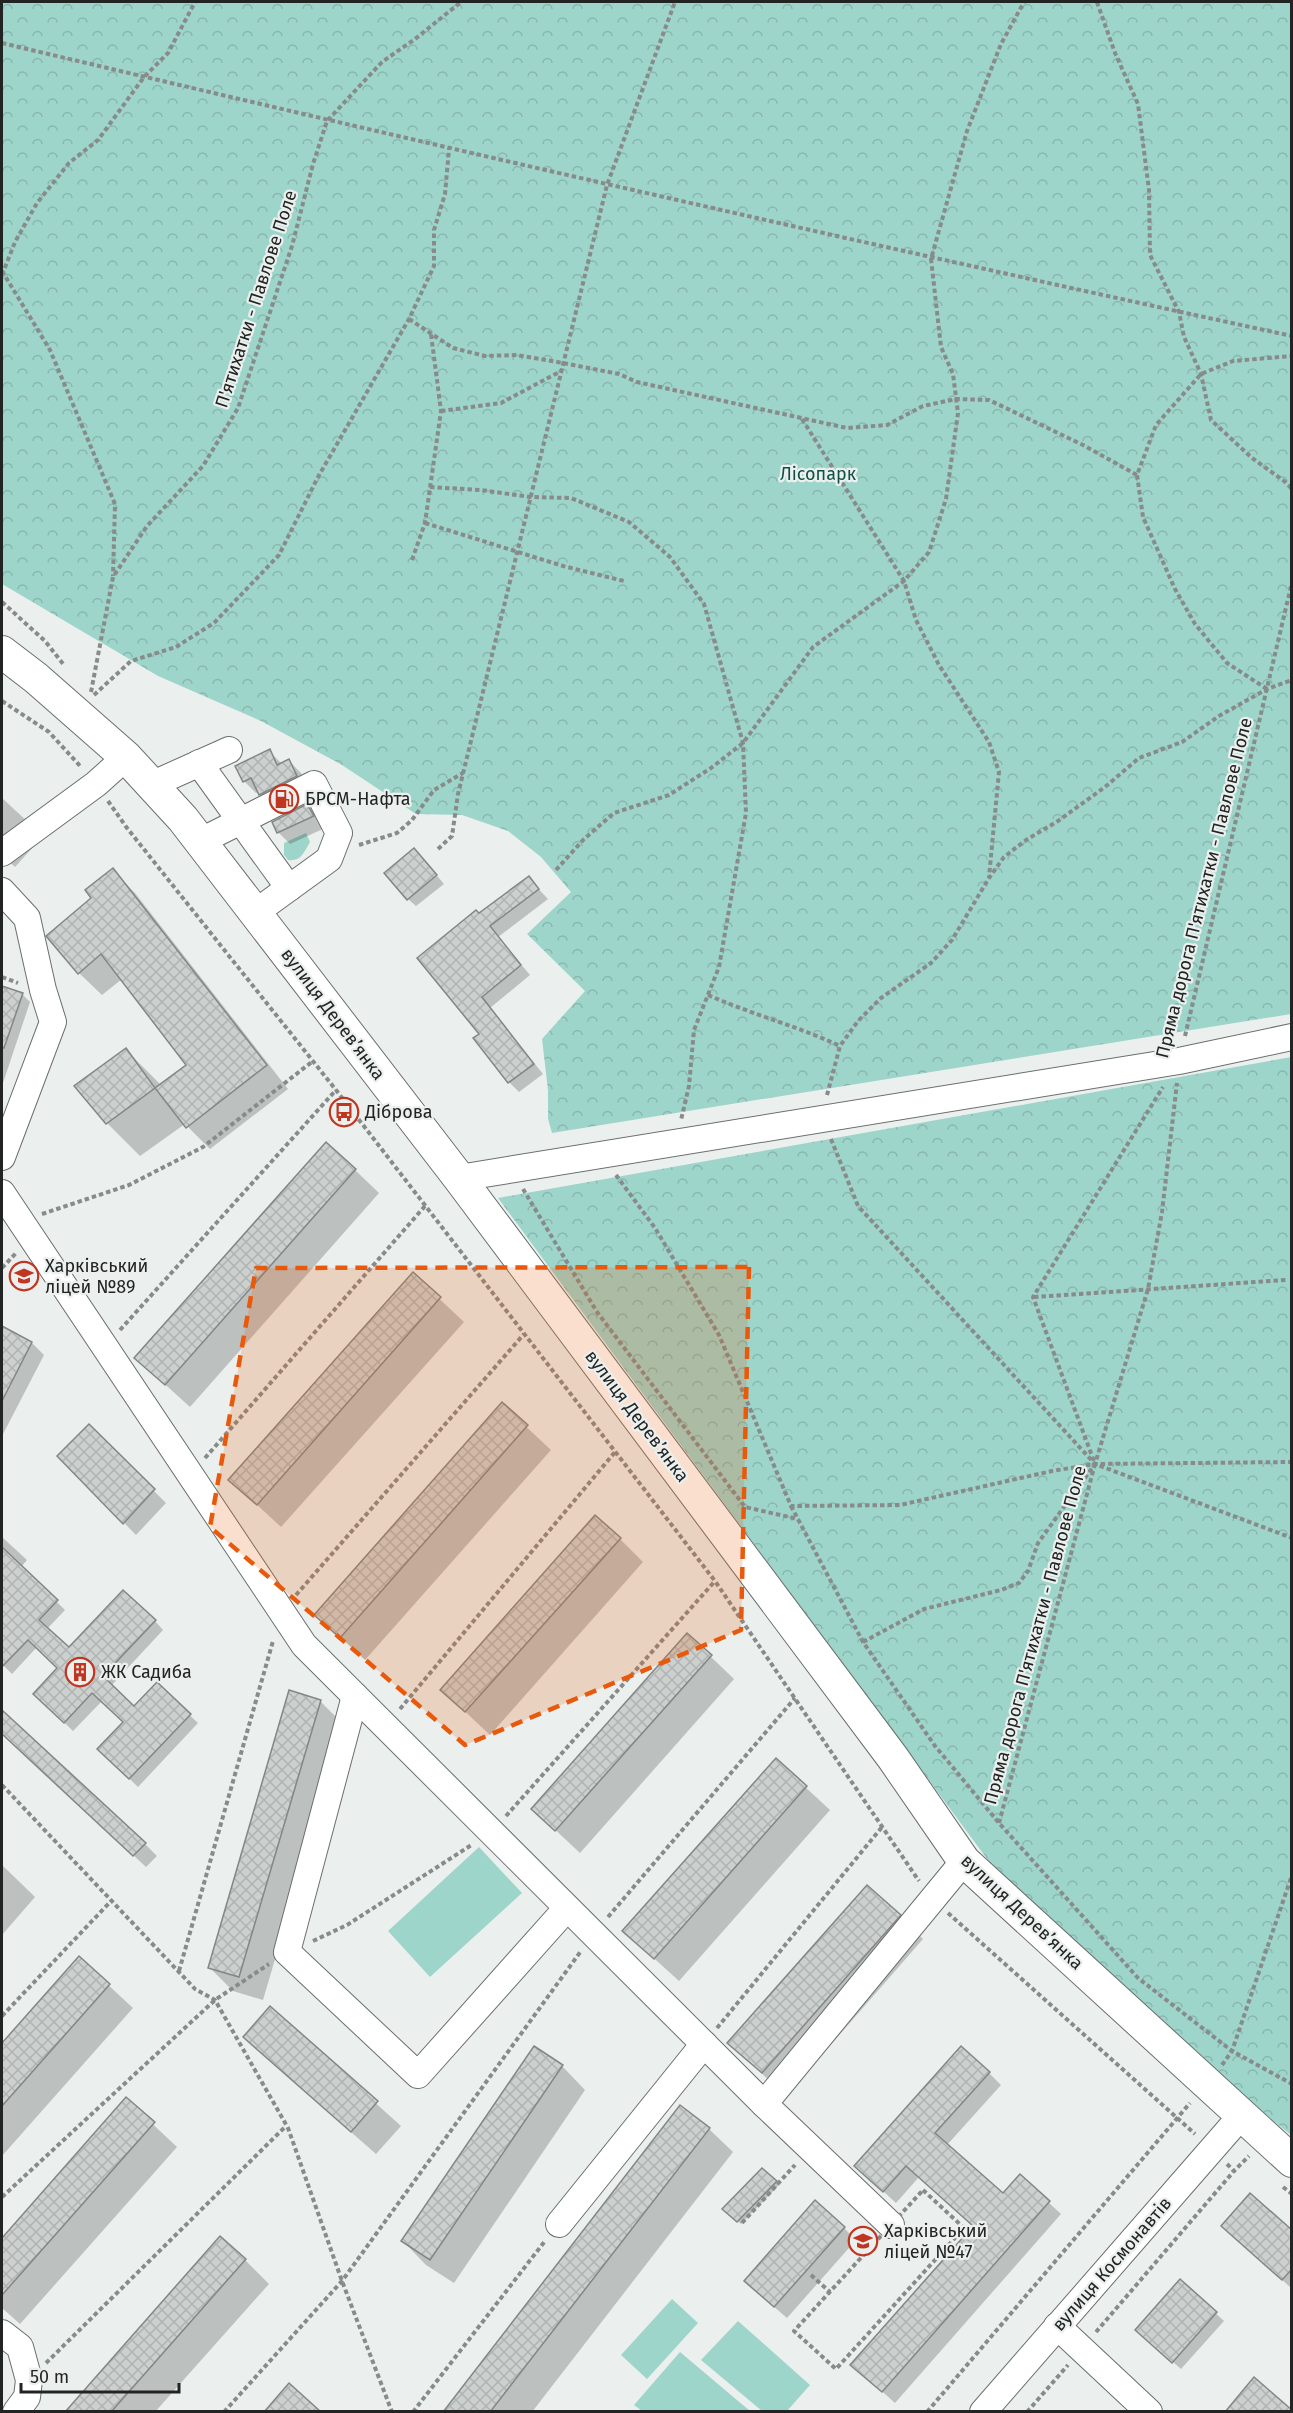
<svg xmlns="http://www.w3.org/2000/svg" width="1293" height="2413" viewBox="0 0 1293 2413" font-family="'Fira Sans',sans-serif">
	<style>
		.grass { fill: #9ed5cb }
		.forest { fill: url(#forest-crowns) }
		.shadow { fill: #0003 }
		.building { fill: url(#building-cross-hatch); stroke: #828786; stroke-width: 1.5 }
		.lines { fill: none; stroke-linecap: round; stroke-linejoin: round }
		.minor-casing { stroke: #6a6f6e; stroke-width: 28 }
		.major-casing { stroke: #6a6f6e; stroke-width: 34 }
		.path { stroke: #878b8a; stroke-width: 4; stroke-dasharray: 4.5 3; stroke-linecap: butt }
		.minor { stroke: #fff; stroke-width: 26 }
		.major { stroke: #fff; stroke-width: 32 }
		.marked { fill: #e8590c; fill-opacity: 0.2; stroke: #e8590c; stroke-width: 4.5; stroke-dasharray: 12 8; stroke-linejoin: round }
		.labels { text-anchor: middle; stroke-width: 4.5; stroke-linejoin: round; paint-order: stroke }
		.street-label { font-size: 18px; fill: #222423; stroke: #ebf0ef }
		.park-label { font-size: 18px; fill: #125047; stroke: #ebf0ef }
		.poi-label { font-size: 18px; fill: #222423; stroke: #ebf0ef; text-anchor: start }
	</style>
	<defs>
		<pattern id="forest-crowns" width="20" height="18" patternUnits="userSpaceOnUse" patternTransform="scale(1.5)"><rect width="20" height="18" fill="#9ed5cb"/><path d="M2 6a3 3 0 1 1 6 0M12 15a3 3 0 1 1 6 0" fill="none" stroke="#88b7ae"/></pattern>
		<pattern id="building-cross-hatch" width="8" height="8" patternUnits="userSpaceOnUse" patternTransform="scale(1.5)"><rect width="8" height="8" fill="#ccd1d0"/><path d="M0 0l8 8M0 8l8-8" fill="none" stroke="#afb3b2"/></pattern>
	</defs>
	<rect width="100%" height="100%" fill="#ebf0ef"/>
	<!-- grass -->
	<g class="grass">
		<path d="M 306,833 L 310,842 C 304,852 301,862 288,860 L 284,855 L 284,843 Z"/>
		<polygon points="479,1847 522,1893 430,1977 388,1931"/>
		<polygon points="672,2299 698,2323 647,2379 621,2355"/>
		<polygon points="738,2321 810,2385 787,2411 762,2411 701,2360"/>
		<polygon points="680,2352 750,2411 642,2411 634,2405"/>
	</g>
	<!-- forest -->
	<g class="forest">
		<polygon points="2,2 1291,2 1291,1014 552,1133 548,1119 548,1090 542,1039 585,991 527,934 571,892 541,857 508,831 462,815 416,814 342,765 261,721 158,676 2,584"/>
		<polygon points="1291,1057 1291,2135 1216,2074 999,1875 498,1198"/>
	</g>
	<!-- shadow -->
	<g class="shadow">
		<polygon points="269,751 282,764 289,761 301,773 308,788 272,806 259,792 256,793 244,781"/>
		<polygon points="2,798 43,836 15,867 2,855"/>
		<polygon points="307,806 319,818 325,828 290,844 278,832"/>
		<polygon points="422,858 444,884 416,906 408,899"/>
		<polygon points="112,870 135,893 288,1089 210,1149 185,1124 140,1156 107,1123 126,1050 161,1085 188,1065 122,979 102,995 79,973 94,898"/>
		<polygon points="528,878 548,899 498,937 530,975 490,1008 543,1074 519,1092 509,1082 481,1034 479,915"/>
		<polygon points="2,987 22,994 30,1002 2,1086"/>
		<polygon points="355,1170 379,1193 190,1407 136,1358"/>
		<polygon points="413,1274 464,1322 281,1527 230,1480"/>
		<polygon points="2,1327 32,1343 44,1355 2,1436"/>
		<polygon points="502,1404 551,1450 365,1660 316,1614"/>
		<polygon points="89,1426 166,1503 136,1535 59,1456"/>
		<polygon points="2,1537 27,1560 21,1567 65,1610 47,1629 69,1650 155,1621 163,1630 111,1686 134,1708 157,1684 198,1723 138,1787 99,1749 124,1722 102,1701 73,1731 35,1694 59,1668 37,1647 12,1674 2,1664"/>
		<polygon points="620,1539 643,1562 490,1735 442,1690"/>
		<polygon points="710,1656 734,1679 580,1853 533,1809"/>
		<polygon points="320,1701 344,1725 263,2000 233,1991 209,1967"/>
		<polygon points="2,1712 145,1844 157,1856 146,1867 2,1733"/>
		<polygon points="776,1760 830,1810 679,1981 624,1931"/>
		<polygon points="2,1865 35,1897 2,1935"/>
		<polygon points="900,1916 923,1939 786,2096 729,2043"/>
		<polygon points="79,1958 133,2008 2,2156 2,2046"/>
		<polygon points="270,2008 401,2126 376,2154 269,2060 246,2037"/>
		<polygon points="562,2066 585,2090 454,2283 426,2265 403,2241"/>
		<polygon points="989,2073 1001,2085 947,2145 1003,2195 1020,2176 1061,2214 895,2403 865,2376 975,2227 919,2177 896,2203 856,2166"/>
		<polygon points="126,2099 177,2147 20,2324 2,2308 2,2240"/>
		<polygon points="709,2129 733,2152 532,2412 453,2412"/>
		<polygon points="763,2170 779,2185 741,2224 724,2209"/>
		<polygon points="844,2228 856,2240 787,2318 758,2293"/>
		<polygon points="1292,2232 1290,2287 1231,2234"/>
		<polygon points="245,2260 269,2284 155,2412 67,2412"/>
		<polygon points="1180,2281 1224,2321 1181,2369 1145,2338"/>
	</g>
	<!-- building -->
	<g class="building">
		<polygon points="270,749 277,765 289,759 297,776 259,795 251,778 243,782 235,766"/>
		<polygon points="307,804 314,816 277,833 272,822"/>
		<polygon points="414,848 437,875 407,900 384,873"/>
		<polygon points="113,868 267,1065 186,1128 155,1088 186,1065 101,954 78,974 46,936 91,898 85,890"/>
		<polygon points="529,876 539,889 490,926 521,965 482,997 534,1064 508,1083 473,1038 479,1034 417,958 476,910 479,913"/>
		<polygon points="2,986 23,993 4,1048 2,1048"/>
		<polygon points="126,1048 155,1088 106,1124 74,1086"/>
		<polygon points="326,1142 356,1169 165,1385 134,1358"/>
		<polygon points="413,1272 441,1297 257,1505 228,1480"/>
		<polygon points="2,1326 32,1342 2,1401"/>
		<polygon points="502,1402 528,1425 340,1638 314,1615"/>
		<polygon points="89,1424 155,1489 123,1524 57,1456"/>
		<polygon points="595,1515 621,1538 465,1712 440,1690"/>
		<polygon points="2,1547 58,1600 39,1620 69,1647 123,1590 156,1620 103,1676 134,1706 157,1682 191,1714 129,1779 97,1749 123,1722 92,1693 64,1723 33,1694 57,1668 28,1640 2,1667"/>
		<polygon points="687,1633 712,1655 555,1831 531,1809"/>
		<polygon points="289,1690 321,1700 239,1977 208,1968"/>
		<polygon points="2,1710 146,1843 133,1856 2,1734"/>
		<polygon points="776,1758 807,1786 654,1959 622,1931"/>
		<polygon points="867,1885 901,1915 762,2073 727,2043"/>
		<polygon points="79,1956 110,1984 2,2106 2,2043"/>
		<polygon points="270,2006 378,2101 351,2132 243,2037"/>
		<polygon points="534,2046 563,2065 430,2260 401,2241"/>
		<polygon points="961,2046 990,2072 935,2133 1003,2193 1020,2174 1050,2201 882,2392 850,2365 973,2226 906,2166 883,2192 854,2166"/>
		<polygon points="126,2097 155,2122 2,2295 2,2238"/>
		<polygon points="680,2105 710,2128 490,2412 443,2412"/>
		<polygon points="762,2168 777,2181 737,2222 722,2209"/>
		<polygon points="1250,2193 1292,2230 1292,2269 1282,2280 1221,2226"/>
		<polygon points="815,2200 845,2227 774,2307 744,2281"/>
		<polygon points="220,2236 246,2259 111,2412 65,2412"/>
		<polygon points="1180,2279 1217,2312 1172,2363 1135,2330"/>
		<polygon points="1254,2377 1292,2410 1292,2412 1225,2412"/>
		<polygon points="289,2383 321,2412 264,2412"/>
	</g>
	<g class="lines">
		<!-- minor casing -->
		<g class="minor-casing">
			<g id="minor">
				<polyline points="199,763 289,888"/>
				<polyline points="151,785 229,750"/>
				<polyline points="201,841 314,784 339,833 329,859 256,912"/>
				<polyline points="2,853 96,784 126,757"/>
				<polyline points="2,891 27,918 43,990 53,1022 2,1157"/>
				<polyline points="459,1178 1179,1061 1292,1037"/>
				<polyline points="2,1193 304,1645 764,2104 891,2225"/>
				<polyline points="355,1696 287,1952 418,2075 567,1908"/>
				<polyline points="764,2104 964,1861"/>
				<polyline points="559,2224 704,2044"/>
				<polyline points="1057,2326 1149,2412"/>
				<polyline points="2,2333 20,2347 29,2380 27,2397 16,2412"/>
				<polyline points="983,2412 1241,2116"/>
			</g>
		</g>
		<!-- major casing -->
		<g class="major-casing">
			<polyline id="major" points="2,652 36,678 126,757 183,819 459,1178 893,1758 964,1861 1292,2161"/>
		</g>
		<!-- path -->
		<g class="path">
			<polyline points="1097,2 1115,53 1138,104 1149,190 1150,255 1179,312 1184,337 1201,374 1211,420 1252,458 1284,481 1292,489"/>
			<path d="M 2,43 C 431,145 860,243 1292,336"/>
			<polyline points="2,271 50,350 115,504 113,576"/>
			<polyline points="2,275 15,242 37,203 69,163 98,140 144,77 168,53 195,2"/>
			<polyline points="409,319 453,348 485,356 516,355 563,363 619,374 637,382 847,428 887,425 923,406 956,399 989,400 1083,445 1137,475"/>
			<polyline points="441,411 501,403 561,371"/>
			<polyline points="802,419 904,581 916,620 939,665 989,742 999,772 989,877"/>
			<polyline points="430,487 481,490 530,497 571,498 629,522 670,557 704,604 743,743 746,813 719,967 694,1030 689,1086 681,1120"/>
			<polyline points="425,523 563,566 624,581"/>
			<polyline points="412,560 425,523 441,411 431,334"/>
			<polyline points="2,602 45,641 64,665"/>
			<polyline points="1267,689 1227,663 1195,624 1175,589 1143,517 1137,475 1156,425 1201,374 1233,361 1292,356"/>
			<polyline points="91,692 113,577 147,526 203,466 238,408 292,246 313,164 327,121 382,62 415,39 461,2"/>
			<polyline points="94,695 131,661 176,647 214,623 279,555 318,477 409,319 434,266 434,230 445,194 449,149"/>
			<polyline points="2,701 49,732 81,767"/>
			<polyline points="108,801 127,828 336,1090 715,1581 919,1881"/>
			<polyline points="359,845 397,833 412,820 434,790 463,773"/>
			<polyline points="438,849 452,836 458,794 607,185 675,2"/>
			<polyline points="556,870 584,839 614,813 669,795 711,768 743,743 813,647 904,581 929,552 946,499 958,413 953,374 941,347 931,259 967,131 1001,44 1024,2"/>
			<polyline points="2,977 18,983"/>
			<path d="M 708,995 C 751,1014 797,1026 840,1046"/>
			<polyline points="1185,1036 1292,582"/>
			<polyline points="827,1095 840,1046 858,1021 881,998 931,963 952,940 989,878 1004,857 1026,840 1058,821 1105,787 1139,758 1182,742 1219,716 1267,689 1292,680"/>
			<polyline points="831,1139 858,1206 1095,1464 1292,1538"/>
			<polyline points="616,1175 655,1228 719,1335 791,1506 900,1505 1052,1471 1095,1464 1292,1462"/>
			<polyline points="523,1189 597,1312 745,1507 798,1519"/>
			<polyline points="42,1214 129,1185 203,1147 313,1061"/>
			<polyline points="2,1268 16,1253"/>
			<polyline points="1034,1297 1286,1280"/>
			<polyline points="120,1330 336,1090"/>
			<polyline points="205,1458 425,1206"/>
			<polyline points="791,1506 863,1642 935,1746 999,1823 1138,1978 1232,2051 1292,2084"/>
			<polyline points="296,1595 524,1334"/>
			<polyline points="863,1642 924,1609 1001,1590 1019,1583 1028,1571 1038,1543 1095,1464 1148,1289 1162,1212 1177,1083"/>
			<polyline points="400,1709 615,1452"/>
			<polyline points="2,1785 195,1989 215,2000 288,2128 342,2281 392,2412"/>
			<polyline points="506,1816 715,1581"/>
			<polyline points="999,1823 1095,1464 1033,1297 1163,1087"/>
			<polyline points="948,1913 1195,2134"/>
			<polyline points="608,1917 795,1698"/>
			<polyline points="313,1941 347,1925 473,1844"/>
			<polyline points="179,1971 273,1641"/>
			<polyline points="2,2016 111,1901"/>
			<polyline points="717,2028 882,1827"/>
			<polyline points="1222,2065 1232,2051 1292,1875"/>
			<polyline points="1227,2164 1234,2171 1249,2156"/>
			<polyline points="1283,2187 1292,2194"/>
			<polygon points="923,2190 964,2228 836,2369 794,2331"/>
			<polyline points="2,2197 215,2000 269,1964"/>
			<polyline points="742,2223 795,2165"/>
			<polyline points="811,2275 830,2292"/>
			<polyline points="1096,2332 1234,2171"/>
			<polyline points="46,2363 286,2126"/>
			<polyline points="224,2412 342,2281 581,1951"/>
			<polyline points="413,2412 545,2241"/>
			<polyline points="927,2412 1190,2103"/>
			<polyline points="1027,2412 1068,2365"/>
		</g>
		<!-- minor -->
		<use href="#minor" class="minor"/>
		<!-- major -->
		<use href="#major" class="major"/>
	</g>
	<!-- marked area -->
	<path class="marked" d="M 749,1267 L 741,1630 L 465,1745 L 210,1527 L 256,1268 Z"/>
	<!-- icons -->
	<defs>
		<g id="fuel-ring" transform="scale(1.5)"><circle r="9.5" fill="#ebf0ef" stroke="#c13621" stroke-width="1.5"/><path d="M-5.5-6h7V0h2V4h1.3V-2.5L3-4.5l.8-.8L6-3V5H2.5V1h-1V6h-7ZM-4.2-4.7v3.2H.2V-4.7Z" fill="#c13621"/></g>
		<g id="bus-ring" transform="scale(1.5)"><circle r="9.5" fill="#ebf0ef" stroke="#c13621" stroke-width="1.5"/><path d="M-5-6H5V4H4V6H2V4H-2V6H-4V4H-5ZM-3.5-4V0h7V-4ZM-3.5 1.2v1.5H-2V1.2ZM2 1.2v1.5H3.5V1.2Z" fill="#c13621"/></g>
		<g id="school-ring" transform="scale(1.5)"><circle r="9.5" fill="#ebf0ef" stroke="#c13621" stroke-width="1.5"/><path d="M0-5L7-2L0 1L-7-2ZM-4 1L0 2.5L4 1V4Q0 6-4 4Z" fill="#c13621"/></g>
		<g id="building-ring" transform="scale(1.5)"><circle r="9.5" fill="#ebf0ef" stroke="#c13621" stroke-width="1.5"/><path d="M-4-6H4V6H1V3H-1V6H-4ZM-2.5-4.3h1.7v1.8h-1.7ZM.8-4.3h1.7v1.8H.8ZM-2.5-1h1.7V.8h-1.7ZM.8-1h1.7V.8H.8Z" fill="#c13621"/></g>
	</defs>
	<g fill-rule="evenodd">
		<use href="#fuel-ring" x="284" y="799"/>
		<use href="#bus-ring" x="344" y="1112"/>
		<use href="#school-ring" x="24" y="1276"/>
		<use href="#building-ring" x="80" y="1672"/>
		<use href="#school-ring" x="863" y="2241"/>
	</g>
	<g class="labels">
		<!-- street labels -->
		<g class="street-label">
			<text transform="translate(256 299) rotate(-72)" y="6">П'ятихатки - Павлове Поле</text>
			<text transform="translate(1204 888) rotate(-76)" y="6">Пряма дорога П'ятихатки - Павлове Поле</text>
			<text transform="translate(333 1014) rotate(53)" y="6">вулиця Дерев’янка</text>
			<text transform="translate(637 1416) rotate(53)" y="6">вулиця Дерев’янка</text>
			<text transform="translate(1035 1635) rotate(-75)" y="6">Пряма дорога П'ятихатки - Павлове Поле</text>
			<text transform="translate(1022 1912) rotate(43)" y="6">вулиця Дерев’янка</text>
			<text transform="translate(1112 2264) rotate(-49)" y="6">вулиця Космонавтів</text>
		</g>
		<!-- park labels -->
		<g class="park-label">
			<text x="818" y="480">Лісопарк</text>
		</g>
		<!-- poi labels -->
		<g class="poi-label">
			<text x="305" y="805">БРСМ-Нафта</text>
			<text x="365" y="1118">Діброва</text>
			<text x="45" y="1272">Харківський<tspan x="45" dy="21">ліцей №89</tspan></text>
			<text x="101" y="1678">ЖК Садиба</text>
			<text x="884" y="2237">Харківський<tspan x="884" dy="21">ліцей №47</tspan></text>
		</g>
	</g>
	<!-- border -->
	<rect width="1293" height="2413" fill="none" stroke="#222423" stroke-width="6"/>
	<!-- scale -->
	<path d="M21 2383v9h158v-9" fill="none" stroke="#222423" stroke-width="3"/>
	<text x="30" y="2383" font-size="18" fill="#222423" stroke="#ebf0ef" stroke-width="4.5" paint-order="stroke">50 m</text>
</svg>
